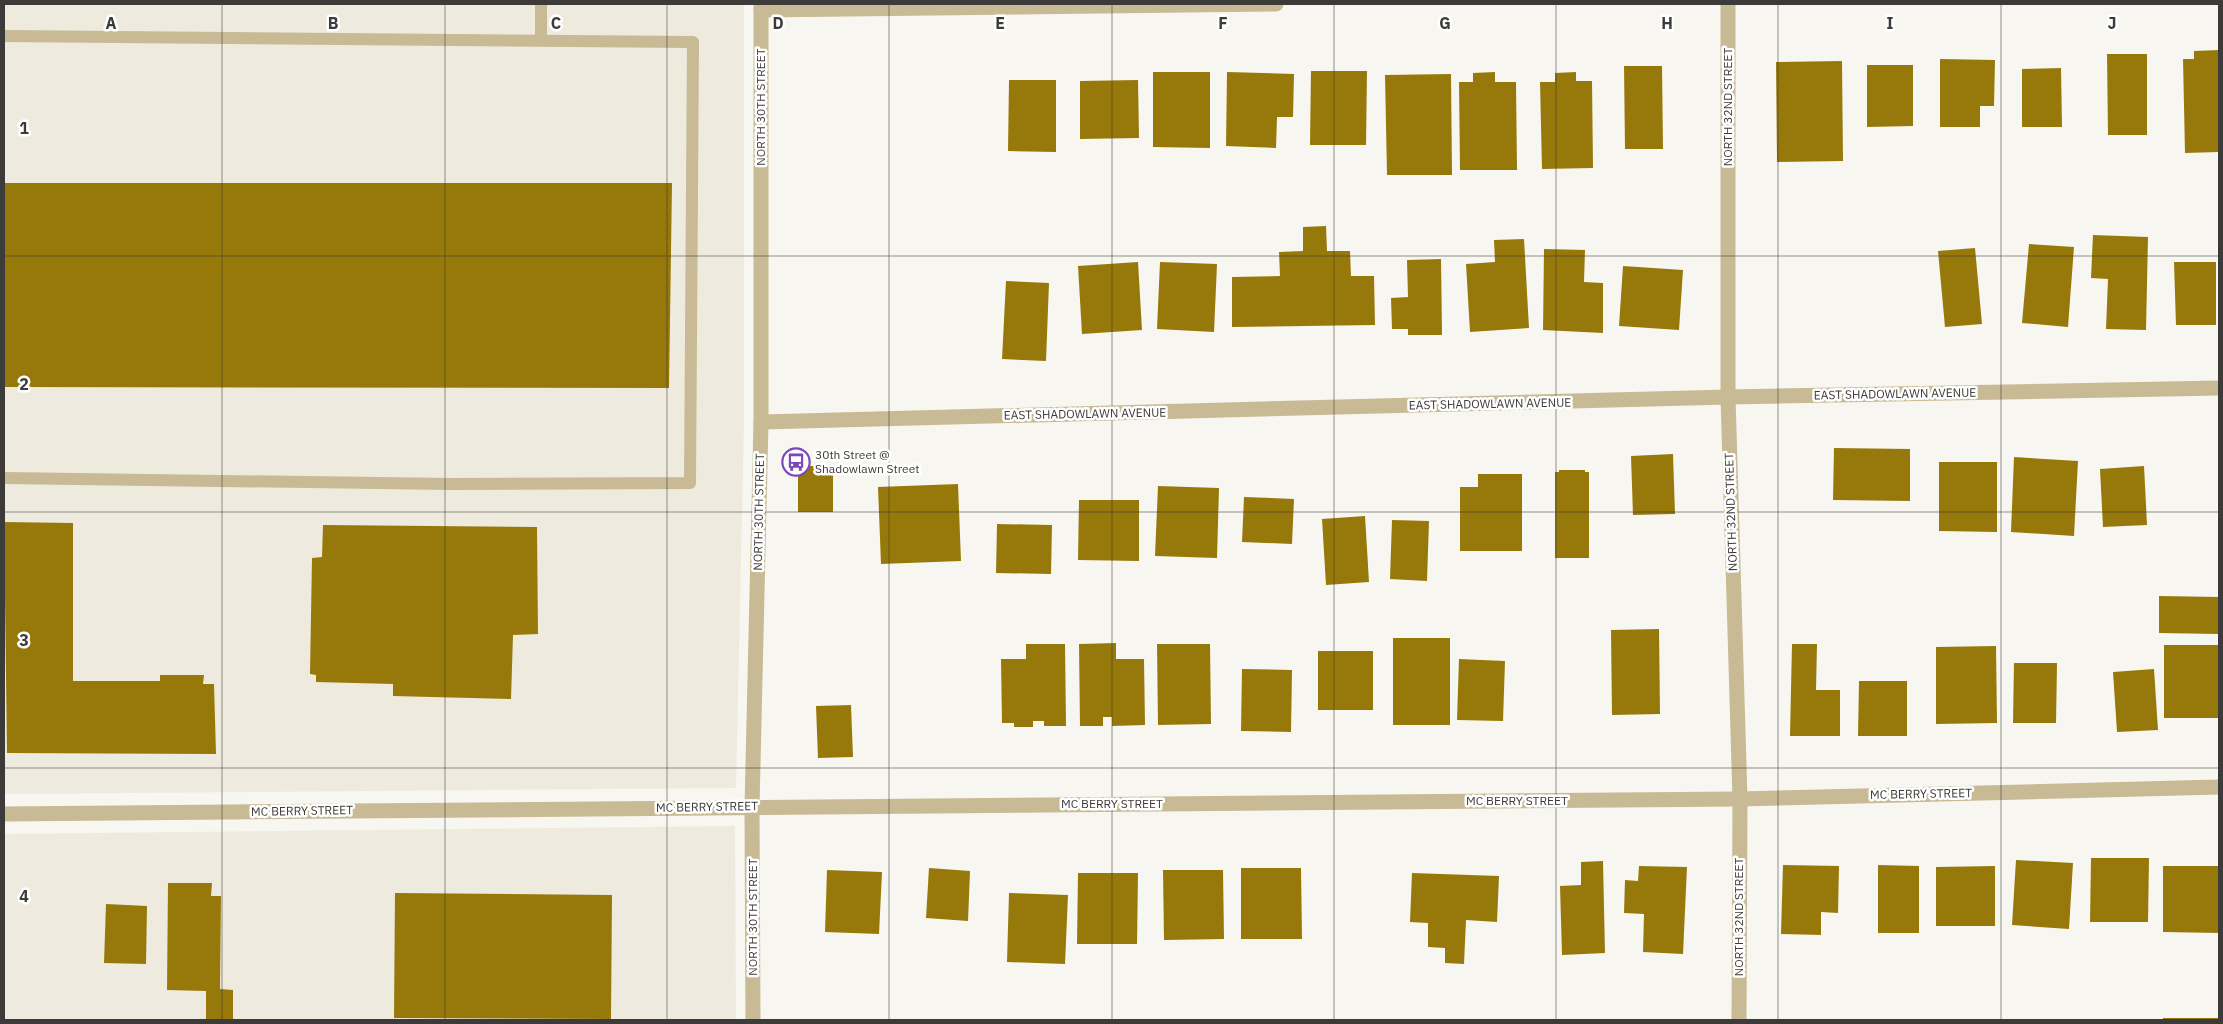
<svg xmlns="http://www.w3.org/2000/svg" width="2223" height="1024" viewBox="0 0 2223 1024" font-family="'IBM Plex Sans',sans-serif">
	<style>
		.built { fill: #efeade }
		.building { fill: #97790b }
		.lines { fill: none; stroke-linecap: round; stroke-linejoin: round }
		.service { stroke: #c7ba94; stroke-width: 12 }
		.minor { stroke: #c7ba94; stroke-width: 15 }
		.tertiary { stroke: #c7ba94; stroke-width: 15 }
		.grid { fill: none; stroke: #3c3b39; stroke-width: 1; stroke-opacity: 0.55 }
		.labels { text-anchor: middle; stroke-width: 5; stroke-linejoin: round; paint-order: stroke }
		.street-label { font-size: 12px; fill: #3c3b39; stroke: #fff }
		.poi-label { font-size: 12px; fill: #3c3b39; stroke: #fff; text-anchor: start }
		.grid-label { font-size: 16px; text-anchor: middle; font-weight: bold; fill: #3c3b39; stroke: #fff; stroke-width: 5; stroke-linejoin: round; paint-order: stroke }
	</style>
	<rect width="100%" height="100%" fill="#f8f6f0"/>
	<!-- built -->
	<g class="built">
		<polygon points="4,4 744,4 744,422 736,788 4,794"/>
		<polygon points="735,826 736,1020 4,1020 4,834"/>
	</g>
	<!-- building -->
	<g class="building">
		<polygon points="2219,50 2219,152 2185,153 2183,59 2194,59 2194,51"/>
		<polygon points="2107,54 2147,54 2147,135 2108,135"/>
		<polygon points="1940,59 1995,60 1994,106 1980,106 1980,127 1940,127"/>
		<polygon points="1842,61 1843,161 1777,162 1776,62"/>
		<polygon points="1867,65 1913,65 1913,126 1867,127"/>
		<polygon points="1624,66 1662,66 1663,149 1625,149"/>
		<polygon points="2061,68 2062,127 2022,127 2022,69"/>
		<polygon points="1311,71 1367,71 1366,145 1310,145"/>
		<polygon points="1153,72 1210,72 1210,148 1153,147"/>
		<polygon points="1227,72 1294,74 1293,117 1277,117 1276,148 1226,146"/>
		<polygon points="1495,72 1495,82 1516,82 1517,170 1460,170 1459,82 1473,82 1473,73"/>
		<polygon points="1576,72 1576,81 1592,81 1593,168 1542,169 1540,82 1555,82 1555,73"/>
		<polygon points="1451,74 1452,175 1387,175 1385,75"/>
		<polygon points="1009,80 1056,80 1056,152 1008,151"/>
		<polygon points="1138,80 1139,138 1080,139 1080,81"/>
		<polygon points="4,183 672,183 669,388 4,387"/>
		<polygon points="1326,226 1327,251 1350,251 1351,276 1374,276 1375,325 1232,327 1232,277 1280,276 1279,252 1303,251 1303,227"/>
		<polygon points="2093,235 2148,237 2146,330 2106,329 2108,279 2091,278"/>
		<polygon points="1524,239 1529,328 1470,332 1466,264 1495,262 1494,240"/>
		<polygon points="2029,244 2074,247 2068,327 2022,323"/>
		<polygon points="1975,248 1982,324 1945,327 1938,251"/>
		<polygon points="1544,249 1585,250 1584,282 1603,283 1603,333 1543,330"/>
		<polygon points="1441,259 1442,335 1408,335 1408,329 1392,329 1391,298 1408,297 1407,260"/>
		<polygon points="1138,262 1142,330 1082,334 1078,266"/>
		<polygon points="1160,262 1217,264 1214,332 1157,329"/>
		<polygon points="2174,262 2216,262 2216,325 2176,325"/>
		<polygon points="1623,266 1683,270 1679,330 1619,326"/>
		<polygon points="1006,281 1049,283 1046,361 1002,359"/>
		<polygon points="1834,448 1910,449 1910,501 1833,500"/>
		<polygon points="1673,454 1675,514 1633,515 1631,456"/>
		<polygon points="2014,457 2078,461 2074,536 2011,532"/>
		<polygon points="1939,462 1997,462 1997,532 1939,531"/>
		<rect x="798" y="466" width="35" height="46"/>
		<polygon points="2144,466 2147,525 2103,527 2100,469"/>
		<polygon points="1559,470 1585,470 1585,472 1589,472 1589,558 1555,558 1555,472 1559,472"/>
		<polygon points="1478,474 1522,474 1522,551 1460,551 1460,487 1478,487"/>
		<polygon points="958,484 961,561 881,564 878,487"/>
		<polygon points="1158,486 1219,488 1217,558 1155,556"/>
		<polygon points="1244,497 1294,499 1292,544 1242,542"/>
		<polygon points="1079,500 1139,500 1139,561 1078,560"/>
		<polygon points="1365,516 1369,582 1326,585 1322,519"/>
		<polygon points="1392,520 1429,521 1427,581 1390,579"/>
		<polygon points="4,522 73,523 73,681 160,681 160,675 204,675 203,684 214,684 216,754 7,753"/>
		<polygon points="997,524 1052,525 1051,574 996,573"/>
		<polygon points="323,525 537,527 538,634 513,635 511,699 393,696 393,684 316,682 316,675 310,674 312,558 322,557"/>
		<polygon points="2159,596 2219,597 2219,634 2159,633"/>
		<polygon points="1659,629 1660,714 1612,715 1611,630"/>
		<rect x="1393" y="638" width="57" height="87"/>
		<polygon points="1116,643 1116,659 1144,659 1145,725 1112,726 1112,717 1103,717 1103,726 1080,726 1079,644"/>
		<polygon points="1026,644 1065,644 1066,726 1044,726 1044,721 1033,721 1033,727 1014,727 1014,723 1002,723 1001,659 1026,659"/>
		<polygon points="1157,644 1210,644 1211,724 1158,725"/>
		<polygon points="1792,644 1817,644 1816,690 1840,690 1840,736 1790,736"/>
		<rect x="2164" y="645" width="55" height="73"/>
		<polygon points="1996,646 1997,723 1936,724 1936,647"/>
		<rect x="1318" y="651" width="55" height="59"/>
		<polygon points="1459,659 1505,661 1503,721 1457,720"/>
		<polygon points="2014,663 2057,663 2056,723 2013,723"/>
		<polygon points="1242,669 1292,670 1291,732 1241,731"/>
		<polygon points="2154,669 2158,730 2117,732 2113,672"/>
		<polygon points="1859,681 1907,681 1907,736 1858,736"/>
		<polygon points="851,705 853,757 818,758 816,706"/>
		<polygon points="2091,858 2149,858 2148,922 2090,922"/>
		<polygon points="2016,860 2073,863 2069,929 2012,925"/>
		<polygon points="1603,861 1605,953 1562,955 1560,886 1581,885 1581,862"/>
		<polygon points="1783,865 1839,866 1838,913 1821,912 1821,935 1781,934"/>
		<polygon points="1878,865 1919,866 1919,933 1878,933"/>
		<polygon points="1639,866 1687,867 1683,954 1643,952 1644,914 1624,913 1625,880 1638,881"/>
		<polygon points="1995,866 1995,926 1936,926 1936,867"/>
		<polygon points="2163,866 2219,866 2219,933 2163,932"/>
		<polygon points="929,868 970,871 968,921 926,918"/>
		<polygon points="1241,868 1301,868 1302,939 1241,939"/>
		<polygon points="827,870 882,872 879,934 825,932"/>
		<polygon points="1163,870 1223,870 1224,939 1164,940"/>
		<polygon points="1078,873 1138,873 1137,944 1077,944"/>
		<polygon points="1412,873 1499,876 1497,922 1466,920 1464,964 1445,963 1445,948 1428,947 1428,923 1410,922"/>
		<polygon points="168,883 212,883 211,896 221,896 220,989 233,990 233,1020 206,1020 206,991 167,990"/>
		<polygon points="395,893 612,895 611,1019 394,1018"/>
		<polygon points="1009,893 1068,895 1065,964 1007,962"/>
		<polygon points="106,904 147,906 146,964 104,963"/>
		<rect x="2163" y="1018" width="56" height="2"/>
	</g>
	<g class="lines">
		<!-- service -->
		<g class="service">
			<polyline points="541,4 541,40"/>
			<polyline points="4,36 693,42 690,483 451,484 4,478"/>
		</g>
		<!-- minor -->
		<g class="minor">
			<polyline points="1728,4 1728,397 1740,799 1739,1020"/>
			<polyline points="761,10 1276,4"/>
			<polyline points="761,422 1728,397 2219,388"/>
			<polyline points="4,814 1740,799 2219,787"/>
		</g>
		<!-- tertiary -->
		<polyline class="tertiary" points="753,1020 752,807 761,422 761,4"/>
	</g>
	<!-- grid -->
	<path class="grid" d="M 222,4 L 222,1020M 445,4 L 445,1020M 667,4 L 667,1020M 889,4 L 889,1020M 1112,4 L 1112,1020M 1334,4 L 1334,1020M 1556,4 L 1556,1020M 1778,4 L 1778,1020M 2001,4 L 2001,1020M 4,256 L 2219,256M 4,512 L 2219,512M 4,768 L 2219,768"/>
	<!-- icons -->
	<defs>
		<g id="bus-ring" transform="scale(1.4375)"><circle r="9.5" fill="#fff" stroke="#7b45bc" stroke-width="1.5"/><path d="M-5-6H5V4H4V6H2V4H-2V6H-4V4H-5ZM-3.5-4V0h7V-4ZM-3.5 1.2v1.5H-2V1.2ZM2 1.2v1.5H3.5V1.2Z" fill="#7b45bc"/></g>
	</defs>
	<g fill-rule="evenodd">
		<use href="#bus-ring" x="796" y="462"/>
	</g>
	<g class="labels">
		<!-- street labels -->
		<g class="street-label">
			<text transform="translate(761 107) rotate(-90)" y="4">NORTH 30TH STREET</text>
			<text transform="translate(1728 107) rotate(-90)" y="4">NORTH 32ND STREET</text>
			<text transform="translate(1895 394) rotate(-1)" y="4">EAST SHADOWLAWN AVENUE</text>
			<text transform="translate(1490 404) rotate(-1)" y="4">EAST SHADOWLAWN AVENUE</text>
			<text transform="translate(1085 414) rotate(-1)" y="4">EAST SHADOWLAWN AVENUE</text>
			<text transform="translate(759 512) rotate(-89)" y="4">NORTH 30TH STREET</text>
			<text transform="translate(1731 512) rotate(-92)" y="4">NORTH 32ND STREET</text>
			<text transform="translate(1921 794) rotate(-1)" y="4">MC BERRY STREET</text>
			<text x="1517" y="805">MC BERRY STREET</text>
			<text x="1112" y="808">MC BERRY STREET</text>
			<text transform="translate(707 807) rotate(-1)" y="4">MC BERRY STREET</text>
			<text transform="translate(302 811) rotate(-1)" y="4">MC BERRY STREET</text>
			<text transform="translate(753 917) rotate(-90)" y="4">NORTH 30TH STREET</text>
			<text transform="translate(1739 917) rotate(-90)" y="4">NORTH 32ND STREET</text>
		</g>
		<!-- poi labels -->
		<g class="poi-label">
			<text x="815" y="459">30th Street @<tspan x="815" dy="14">Shadowlawn Street</tspan></text>
		</g>
	</g>
	<g class="grid-label">
		<text x="111" y="29">A</text>
		<text x="333" y="29">B</text>
		<text x="556" y="29">C</text>
		<text x="778" y="29">D</text>
		<text x="1000" y="29">E</text>
		<text x="1223" y="29">F</text>
		<text x="1445" y="29">G</text>
		<text x="1667" y="29">H</text>
		<text x="1890" y="29">I</text>
		<text x="2112" y="29">J</text>
		<text x="24" y="134">1</text>
		<text x="24" y="390">2</text>
		<text x="24" y="646">3</text>
		<text x="24" y="902">4</text>
	</g>
	<!-- border -->
	<rect width="2223" height="1024" fill="none" stroke="#3c3b39" stroke-width="10"/>
</svg>
